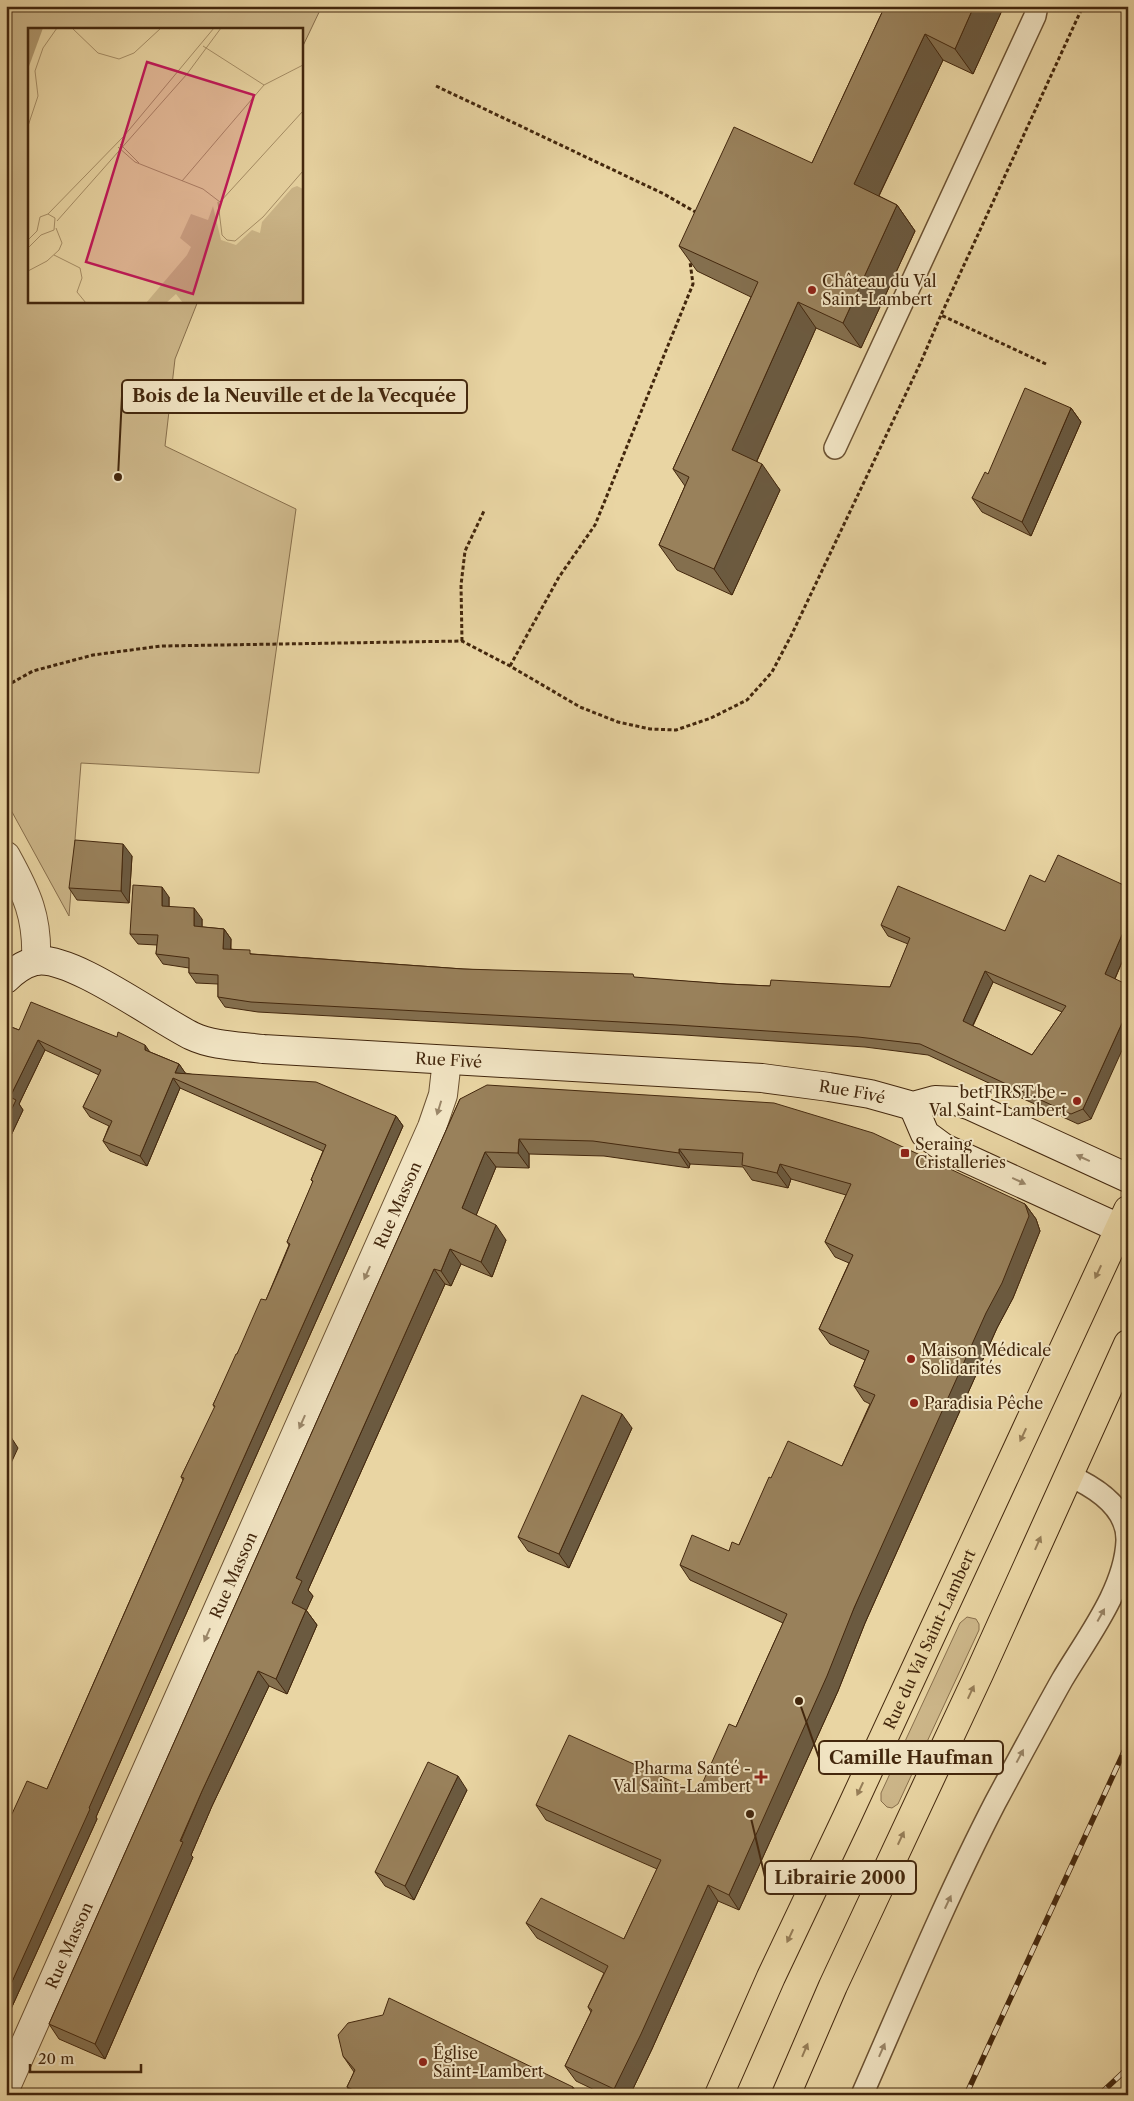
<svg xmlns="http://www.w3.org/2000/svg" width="1134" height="2101" viewBox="0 0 1134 2101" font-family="'Libre Caslon Text',serif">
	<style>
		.green { fill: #cdb78a; stroke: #886f4c }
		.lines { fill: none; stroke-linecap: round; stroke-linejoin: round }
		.lane-casing { stroke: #6c5232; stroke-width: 24 }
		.street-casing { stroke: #6c5232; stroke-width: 30 }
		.secondary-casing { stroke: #43270d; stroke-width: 30 }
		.primary-casing { stroke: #43270d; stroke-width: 30 }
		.path { stroke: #43270d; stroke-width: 3; stroke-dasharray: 4 2.5; stroke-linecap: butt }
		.lane { stroke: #f1e4c3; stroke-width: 21 }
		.street { stroke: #f1e4c3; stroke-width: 28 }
		.secondary { stroke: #f1e4c3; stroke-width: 28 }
		.primary { stroke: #e9d5a3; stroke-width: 28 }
		.rail-casing { stroke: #43270d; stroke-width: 5.5 }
		.rail { stroke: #f1e4c3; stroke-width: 4; stroke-dasharray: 11; stroke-linecap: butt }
		.wall { fill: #846f4e; stroke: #43270d; fill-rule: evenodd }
		.shaded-wall { fill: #6b5a40; stroke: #43270d }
		.building { fill: #99815b; stroke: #43270d; fill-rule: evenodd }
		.oneway { fill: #9a8668 }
		.oneway2 { fill: #967e58 }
		.poi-dot { fill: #8f2418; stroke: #f1e4c3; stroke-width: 2 }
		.labels { text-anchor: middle; stroke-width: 4; stroke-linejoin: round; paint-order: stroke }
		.poi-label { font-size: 16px; fill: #43270d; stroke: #f1e4c3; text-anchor: start }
		.street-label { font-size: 16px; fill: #43270d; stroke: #f1e4c3 }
		.inset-road { fill: none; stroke: #a78f67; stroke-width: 1 }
		.view { fill: #c2185b; fill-opacity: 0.15; stroke: #c2185b; stroke-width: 2.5 }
		.inset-edge { fill: none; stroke: #43270d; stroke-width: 2.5 }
		.leader { fill: none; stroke: #43270d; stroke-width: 2 }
		.callout-dot { fill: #43270d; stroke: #f1e4c3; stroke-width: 2 }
		.callout { fill: #f1e4c3; stroke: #43270d; stroke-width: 2 }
		.callout-label { font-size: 18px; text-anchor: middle; font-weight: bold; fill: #43270d }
	</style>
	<rect width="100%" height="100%" fill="#e9d5a3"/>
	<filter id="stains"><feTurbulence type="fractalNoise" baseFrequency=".004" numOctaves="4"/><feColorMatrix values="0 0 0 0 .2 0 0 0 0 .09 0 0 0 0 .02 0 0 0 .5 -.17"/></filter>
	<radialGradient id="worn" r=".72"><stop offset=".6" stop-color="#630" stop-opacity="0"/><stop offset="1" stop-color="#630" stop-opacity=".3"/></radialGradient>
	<!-- green -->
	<g class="green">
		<polygon points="6,6 322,6 301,50 301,29 29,29 29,301 198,301 175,359 165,446 296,509 259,773 81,763 69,916 6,801"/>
		<polygon points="967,1617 976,1619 979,1624 979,1630 898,1804 892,1808 887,1807 881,1801 881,1793 960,1623"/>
	</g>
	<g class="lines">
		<!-- lane casing -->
		<g class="lane-casing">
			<g id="lane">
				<polyline points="835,448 1035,16 1037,6"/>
				<path d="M 862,2095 C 905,1997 946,1898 995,1803 C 1017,1762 1039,1721 1062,1680 C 1086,1639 1125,1590 1127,1541 C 1128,1508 1095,1487 1068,1475"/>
			</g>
		</g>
		<!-- street casing -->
		<g class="street-casing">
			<g id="street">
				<path d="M 6,856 C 27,894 38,917 36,961"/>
				<path id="s1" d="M 6,2087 L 432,1127 L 443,1095 L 447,1060"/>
			</g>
		</g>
		<!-- secondary casing -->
		<g class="secondary-casing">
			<g id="secondary">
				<path id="s2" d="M 6,979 C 14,971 24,964 35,961 C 70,954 157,1019 192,1036 C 213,1046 240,1046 263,1049 L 762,1078 L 829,1087 L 870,1094 L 913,1106 L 935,1100 L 956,1101 L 971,1106 L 1128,1178"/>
				<polyline points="913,1106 925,1134 944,1148 1119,1228 1128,1229"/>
			</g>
		</g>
		<!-- primary casing -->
		<g class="primary-casing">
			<g id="primary">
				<path id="s3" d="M 719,2095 L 771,1977 L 846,1819 L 1128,1210"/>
				<polyline points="786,2095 833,1986 979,1674 1128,1344"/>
			</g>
		</g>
		<!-- path -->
		<g class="path">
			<polyline points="436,86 664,194 697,213"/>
			<polyline points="1046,364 941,315 1083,6"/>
			<polyline points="462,641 461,585 465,551 484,511"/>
			<polyline points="510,666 559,577 595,525 693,284 690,262 691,258"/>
			<polyline points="6,686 33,671 93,655 161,646 462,641 510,666 580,707 618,722 650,729 676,730 711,718 747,700 772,672 791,636 920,364 941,315"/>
		</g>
		<!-- lane -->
		<use href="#lane" class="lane"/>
		<!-- street -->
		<use href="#street" class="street"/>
		<!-- secondary -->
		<use href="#secondary" class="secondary"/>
		<!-- primary -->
		<use href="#primary" class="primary"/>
		<!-- rail casing -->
		<g class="rail-casing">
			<g id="rail">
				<polyline points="966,2095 1128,1743"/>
				<polyline points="1099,2095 1128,2068"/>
			</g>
		</g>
		<!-- rail -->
		<use href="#rail" class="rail"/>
	</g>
	<!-- wall -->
	<g class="wall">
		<polygon points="885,6 1004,6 973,74 943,60 879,196 897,205 915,231 861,348 816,328 757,461 780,490 732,595 677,570 659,545 685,486 673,469 751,297 697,271 679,246 812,163"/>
		<polygon points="1071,408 1081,422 1031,536 982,512 972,498 988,474"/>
		<polygon points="132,856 129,903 77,900 69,888"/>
		<path d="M 1045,882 L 1128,887 L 1128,948 L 1115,979 L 1091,1119 L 1078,1124 L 928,1055 L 865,1047 L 684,1035 L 258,1012 L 225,1007 L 218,997 L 218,984 L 196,983 L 189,973 L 189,968 L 163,964 L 156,954 L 157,945 L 138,944 L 130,934 L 169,897 L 169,907 L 202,919 L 202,927 L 224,929 L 231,939 L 231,949 L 252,954 L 463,969 L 636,978 L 726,984 L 770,986 L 890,987 L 908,944 L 888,936 L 881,925 L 1005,931 ZM 993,982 L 1062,1012 L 1032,1055 L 973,1026 Z"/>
		<polygon points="6,1025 19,1030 150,1052 179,1064 185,1073 396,1116 403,1126 244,1483 96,1817 97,1819 6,2020 6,1835 8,1832 6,1830 6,1827 47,1789 183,1480 181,1477 215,1408 213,1405 237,1354 266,1300 289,1245 287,1242 313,1182 311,1180 323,1151 180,1088 147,1166 110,1151 103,1141 109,1126 90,1117 83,1107 99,1075 45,1050 19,1104 23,1110 6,1146"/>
		<polygon points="460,1099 1025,1204 1036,1219 1040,1231 1013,1298 997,1328 865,1623 838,1691 739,1910 718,1901 652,2049 630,2095 605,2095 576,2081 565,2066 591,2012 588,2007 604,1973 537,1938 526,1923 624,1939 657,1869 546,1820 536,1805 698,1793 736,1727 783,1623 690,1580 680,1565 729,1551 739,1545 771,1478 842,1466 870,1404 864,1401 854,1386 865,1360 830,1344 819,1329 849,1263 835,1257 825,1242 846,1195 791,1179 788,1188 752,1180 743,1167 690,1164 689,1168 604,1156 529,1154 529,1168 496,1167 476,1215 506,1240 492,1277 461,1264 451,1286 445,1284 308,1590 313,1596 306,1610 317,1625 287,1694 269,1686 212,1806 191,1855 193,1857 105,2059 59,2039 49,2024"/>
		<polygon points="632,1428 569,1568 528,1551 518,1537"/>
		<polygon points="467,1790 414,1900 385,1886 375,1872"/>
		<polygon points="343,2056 578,2095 352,2095 347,2087 354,2072"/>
	</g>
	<!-- shaded-wall -->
	<g class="shaded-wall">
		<polygon points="974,6 1004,6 973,74 955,49"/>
		<polygon points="925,34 943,60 872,210 854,184"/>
		<polygon points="897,205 915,231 861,348 843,323"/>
		<polygon points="798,302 816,328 750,476 732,450"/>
		<polygon points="1071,408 1081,422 1031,536 1022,522"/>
		<polygon points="762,464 780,490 732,595 714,569"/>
		<polygon points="123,844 132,856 129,903 121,891"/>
		<polygon points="162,887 169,897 169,916 162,906"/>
		<polygon points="194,908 202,919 202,937 194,926"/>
		<polygon points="1128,921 1128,948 1112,985 1105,974"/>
		<polygon points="224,929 231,939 230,959 223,949"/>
		<polygon points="985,971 993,982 970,1031 963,1021"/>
		<polygon points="1128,1010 1128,1037 1091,1119 1083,1109"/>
		<polygon points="38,1040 45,1050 19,1104 23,1110 6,1146 6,1121 10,1097"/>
		<polygon points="145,1045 152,1055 145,1050"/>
		<polygon points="179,1064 186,1074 175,1073"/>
		<polygon points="173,1078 180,1088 147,1166 140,1156"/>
		<polygon points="396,1116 403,1126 244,1483 96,1817 97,1819 6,2020 6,1995 237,1473"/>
		<polygon points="519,1139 529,1154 529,1168 518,1153"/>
		<polygon points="679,1149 690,1164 689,1168 679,1153"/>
		<polygon points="485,1152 496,1167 473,1223 462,1208"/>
		<polygon points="780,1164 791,1179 788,1188 777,1173"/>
		<polygon points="1025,1204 1036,1219 1040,1231 1013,1298 997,1328 865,1623 838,1691 739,1910 729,1895 854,1608"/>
		<polygon points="496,1225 506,1240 492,1277 481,1262"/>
		<polygon points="450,1249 461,1264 451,1286 441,1271"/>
		<polygon points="434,1269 445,1284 308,1590 313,1596 303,1618 292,1603 296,1578"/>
		<polygon points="622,1414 632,1428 569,1568 559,1554"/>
		<polygon points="9,1434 18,1448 6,1474 6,1439"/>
		<polygon points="306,1610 317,1625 287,1694 276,1679"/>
		<polygon points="258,1671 269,1686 212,1806 191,1855 193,1857 105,2059 95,2044 202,1791"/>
		<polygon points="458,1776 467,1790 414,1900 405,1886"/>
		<polygon points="708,1885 718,1901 652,2049 630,2095 618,2095 614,2089"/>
		<polygon points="573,2087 578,2095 569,2095"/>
	</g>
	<!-- building -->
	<g class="building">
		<polygon points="885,6 974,6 955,49 925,34 854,184 897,205 843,323 798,302 732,450 762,464 714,569 659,545 689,477 673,469 758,282 679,246 734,127 812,163"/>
		<polygon points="1025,388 1071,408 1022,522 972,498 985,472 988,474"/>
		<polygon points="75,840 123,844 121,891 69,888"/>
		<path d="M 1058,855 L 1128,887 L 1128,898 L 1125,903 L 1128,904 L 1128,921 L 1105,974 L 1128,985 L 1128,1010 L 1083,1109 L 1071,1114 L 920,1044 L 858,1037 L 677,1025 L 251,1002 L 218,997 L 218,975 L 189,973 L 189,958 L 156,954 L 158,935 L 130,934 L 133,885 L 162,887 L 162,906 L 194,908 L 194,926 L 224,929 L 223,949 L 250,950 L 250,954 L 463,969 L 633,974 L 634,977 L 726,984 L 770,986 L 771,980 L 890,987 L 910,938 L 881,925 L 898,886 L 1005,931 L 1030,875 L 1045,882 ZM 985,971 L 1066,1006 L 1032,1055 L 963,1021 Z"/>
		<polygon points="31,1002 117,1037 118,1032 145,1045 145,1050 179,1064 175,1073 316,1082 396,1116 237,1473 89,1808 90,1809 6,1995 6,1835 8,1831 6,1830 6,1827 27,1781 47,1789 184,1478 181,1477 215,1406 213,1405 236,1354 237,1354 261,1299 266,1300 280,1268 290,1244 287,1242 313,1181 311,1180 326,1145 173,1078 140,1156 103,1141 112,1121 83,1107 101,1070 38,1040 10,1097 16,1100 6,1121 6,1025 19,1030"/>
		<polygon points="487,1085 774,1103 873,1133 1025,1204 1029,1216 1002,1283 986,1313 854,1608 827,1676 729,1895 708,1885 641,2034 614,2089 565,2066 592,2010 588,2007 608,1966 526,1923 541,1898 624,1939 661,1860 536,1805 569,1735 698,1793 729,1724 736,1727 787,1614 680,1565 692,1535 729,1551 732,1542 739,1545 769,1477 771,1478 788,1441 842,1466 875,1395 854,1386 869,1351 819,1329 853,1255 825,1242 851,1184 780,1164 777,1173 742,1165 743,1153 679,1149 679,1153 593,1141 519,1139 518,1153 485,1152 462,1208 496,1225 481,1262 450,1249 441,1271 434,1269 296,1578 302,1581 292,1603 306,1610 276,1679 258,1671 202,1791 180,1841 183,1842 95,2044 49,2024 460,1099"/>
		<polygon points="582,1395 622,1414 559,1554 518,1537"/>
		<polygon points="428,1762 458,1776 405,1886 375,1872"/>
		<polygon points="389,1998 573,2087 569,2095 364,2095 347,2087 355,2070 343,2056 338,2035 348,2023 383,2015"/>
	</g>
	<!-- one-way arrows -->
	<defs><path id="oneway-solid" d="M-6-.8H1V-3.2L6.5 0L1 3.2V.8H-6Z" transform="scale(1.25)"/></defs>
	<g class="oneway">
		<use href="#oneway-solid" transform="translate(439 1108) rotate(107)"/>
		<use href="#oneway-solid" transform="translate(1083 1158) rotate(-155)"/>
		<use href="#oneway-solid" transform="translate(1019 1181) rotate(25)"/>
		<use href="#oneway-solid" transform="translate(367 1273) rotate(114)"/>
		<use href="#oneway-solid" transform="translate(302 1422) rotate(114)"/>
		<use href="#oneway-solid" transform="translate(1101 1615) rotate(-61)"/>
		<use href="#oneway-solid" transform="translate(207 1635) rotate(114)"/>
		<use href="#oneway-solid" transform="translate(1020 1756) rotate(-62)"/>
		<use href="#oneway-solid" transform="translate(948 1902) rotate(-65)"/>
		<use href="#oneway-solid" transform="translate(882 2050) rotate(-66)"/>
	</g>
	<g class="oneway2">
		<use href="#oneway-solid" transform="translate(1098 1272) rotate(115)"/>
		<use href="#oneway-solid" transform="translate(1023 1435) rotate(115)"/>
		<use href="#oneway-solid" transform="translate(1038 1543) rotate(-66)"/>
		<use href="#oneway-solid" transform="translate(971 1692) rotate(-65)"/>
		<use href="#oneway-solid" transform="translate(860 1789) rotate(115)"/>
		<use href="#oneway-solid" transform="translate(901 1838) rotate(-65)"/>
		<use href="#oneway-solid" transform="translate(790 1936) rotate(115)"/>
		<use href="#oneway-solid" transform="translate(805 2050) rotate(-67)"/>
	</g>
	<!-- markers -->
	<g class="poi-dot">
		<circle cx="812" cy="290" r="5"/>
		<circle cx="1077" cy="1101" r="5"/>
		<rect x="900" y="1148" width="10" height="10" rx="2.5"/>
		<circle cx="911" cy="1359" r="5"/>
		<circle cx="914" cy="1403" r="5"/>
		<path d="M758.5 1769.5h5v5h5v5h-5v5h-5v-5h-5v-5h5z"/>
		<circle cx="423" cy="2062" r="5"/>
	</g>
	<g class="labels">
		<!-- poi labels -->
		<g class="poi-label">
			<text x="822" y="287">Château du Val<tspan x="822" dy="18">Saint-Lambert</tspan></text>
			<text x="1067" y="1098" text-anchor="end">betFIRST.be -<tspan x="1067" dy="18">Val Saint-Lambert</tspan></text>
			<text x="915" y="1150">Seraing<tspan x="915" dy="18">Cristalleries</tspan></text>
			<text x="921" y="1356">Maison Médicale<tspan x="921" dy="18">Solidarités</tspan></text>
			<text x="924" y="1409">Paradisia Pêche</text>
			<text x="751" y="1774" text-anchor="end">Pharma Santé -<tspan x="751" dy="18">Val Saint-Lambert</tspan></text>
			<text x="433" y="2059">Église<tspan x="433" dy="18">Saint-Lambert</tspan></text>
		</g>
		<!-- street labels -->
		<g class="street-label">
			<text dy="6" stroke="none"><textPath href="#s2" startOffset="469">Rue Fivé</textPath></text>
			<text dy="6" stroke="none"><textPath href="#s2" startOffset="874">Rue Fivé</textPath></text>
			<text dy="6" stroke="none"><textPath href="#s1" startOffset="965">Rue Masson</textPath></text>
			<text dy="6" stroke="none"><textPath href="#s1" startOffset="560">Rue Masson</textPath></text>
			<text dy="6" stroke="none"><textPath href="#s3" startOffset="502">Rue du Val Saint-Lambert</textPath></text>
			<text dy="6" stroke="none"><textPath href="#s1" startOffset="155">Rue Masson</textPath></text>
		</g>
	</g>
	<!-- overview -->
	<g transform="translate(28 28)">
		<rect width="275" height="275" fill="#e9d5a3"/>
		<path d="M 269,158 L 275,161 L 275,275 L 155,275 L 148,266 L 138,275 L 118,275 L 159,227 L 163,219 L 152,210 L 163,186 L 180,192 L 185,178 L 193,212 L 208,217 L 224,202 L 232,205 L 234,194 L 264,160 Z" fill="#cdb78a"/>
		<path d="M 0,0 L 15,0 L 0,41 Z" fill="#b19a70"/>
		<path class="inset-road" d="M 44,0 L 70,25 L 91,31 L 106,25 L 133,0M 175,18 L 236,57M 0,98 L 10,68 L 7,43 L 15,20 L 29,0M 92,116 L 111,135M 90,119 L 107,134 L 175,161 L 192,174 L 275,83M 154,153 L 236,57 L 275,37M 190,174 L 194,207 L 199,212 L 207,213 L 235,189 L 275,143M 20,186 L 96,108 L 186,0M 29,193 L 159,46 L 193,0M 0,212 L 9,203 L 12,189 L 20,186 L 27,190 L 26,202 L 13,207 L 0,220M 26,227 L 52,240 L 54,250 L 49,264 L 58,275M 0,243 L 19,233 L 31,222 L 34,215 L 28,200"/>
		<path class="view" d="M 119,34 L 226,67 L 165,266 L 58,234 Z"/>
		<rect width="275" height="275" class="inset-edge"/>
	</g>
	<!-- callouts -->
	<path class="leader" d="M118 477L122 396M799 1701L819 1758M750 1814L765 1877"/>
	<g class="callout-dot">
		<circle cx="118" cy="477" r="5"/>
		<circle cx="799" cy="1701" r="5"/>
		<circle cx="750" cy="1814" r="5"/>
	</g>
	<g class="callout">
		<rect x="122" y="380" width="345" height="33" rx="5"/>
		<rect x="819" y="1741" width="184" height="33" rx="5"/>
		<rect x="765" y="1861" width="151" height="33" rx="5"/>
	</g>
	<g class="callout-label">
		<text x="294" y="402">Bois de la Neuville et de la Vecquée</text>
		<text x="911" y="1764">Camille Haufman</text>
		<text x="840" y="1884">Librairie 2000</text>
	</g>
	<!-- margin -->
	<rect width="1134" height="2101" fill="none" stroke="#e9d5a3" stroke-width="25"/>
	<rect x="8" y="8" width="1119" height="2086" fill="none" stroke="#43270d" stroke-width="2.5"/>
	<rect x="12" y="12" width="1109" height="2076" fill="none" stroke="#43270d"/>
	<!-- scale -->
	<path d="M30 2064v8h111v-8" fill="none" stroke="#43270d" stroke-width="2.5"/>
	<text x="38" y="2064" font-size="15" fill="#43270d" stroke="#f1e4c3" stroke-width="4" paint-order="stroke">20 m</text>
	<rect width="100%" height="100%" filter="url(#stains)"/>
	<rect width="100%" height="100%" fill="url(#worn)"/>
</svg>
